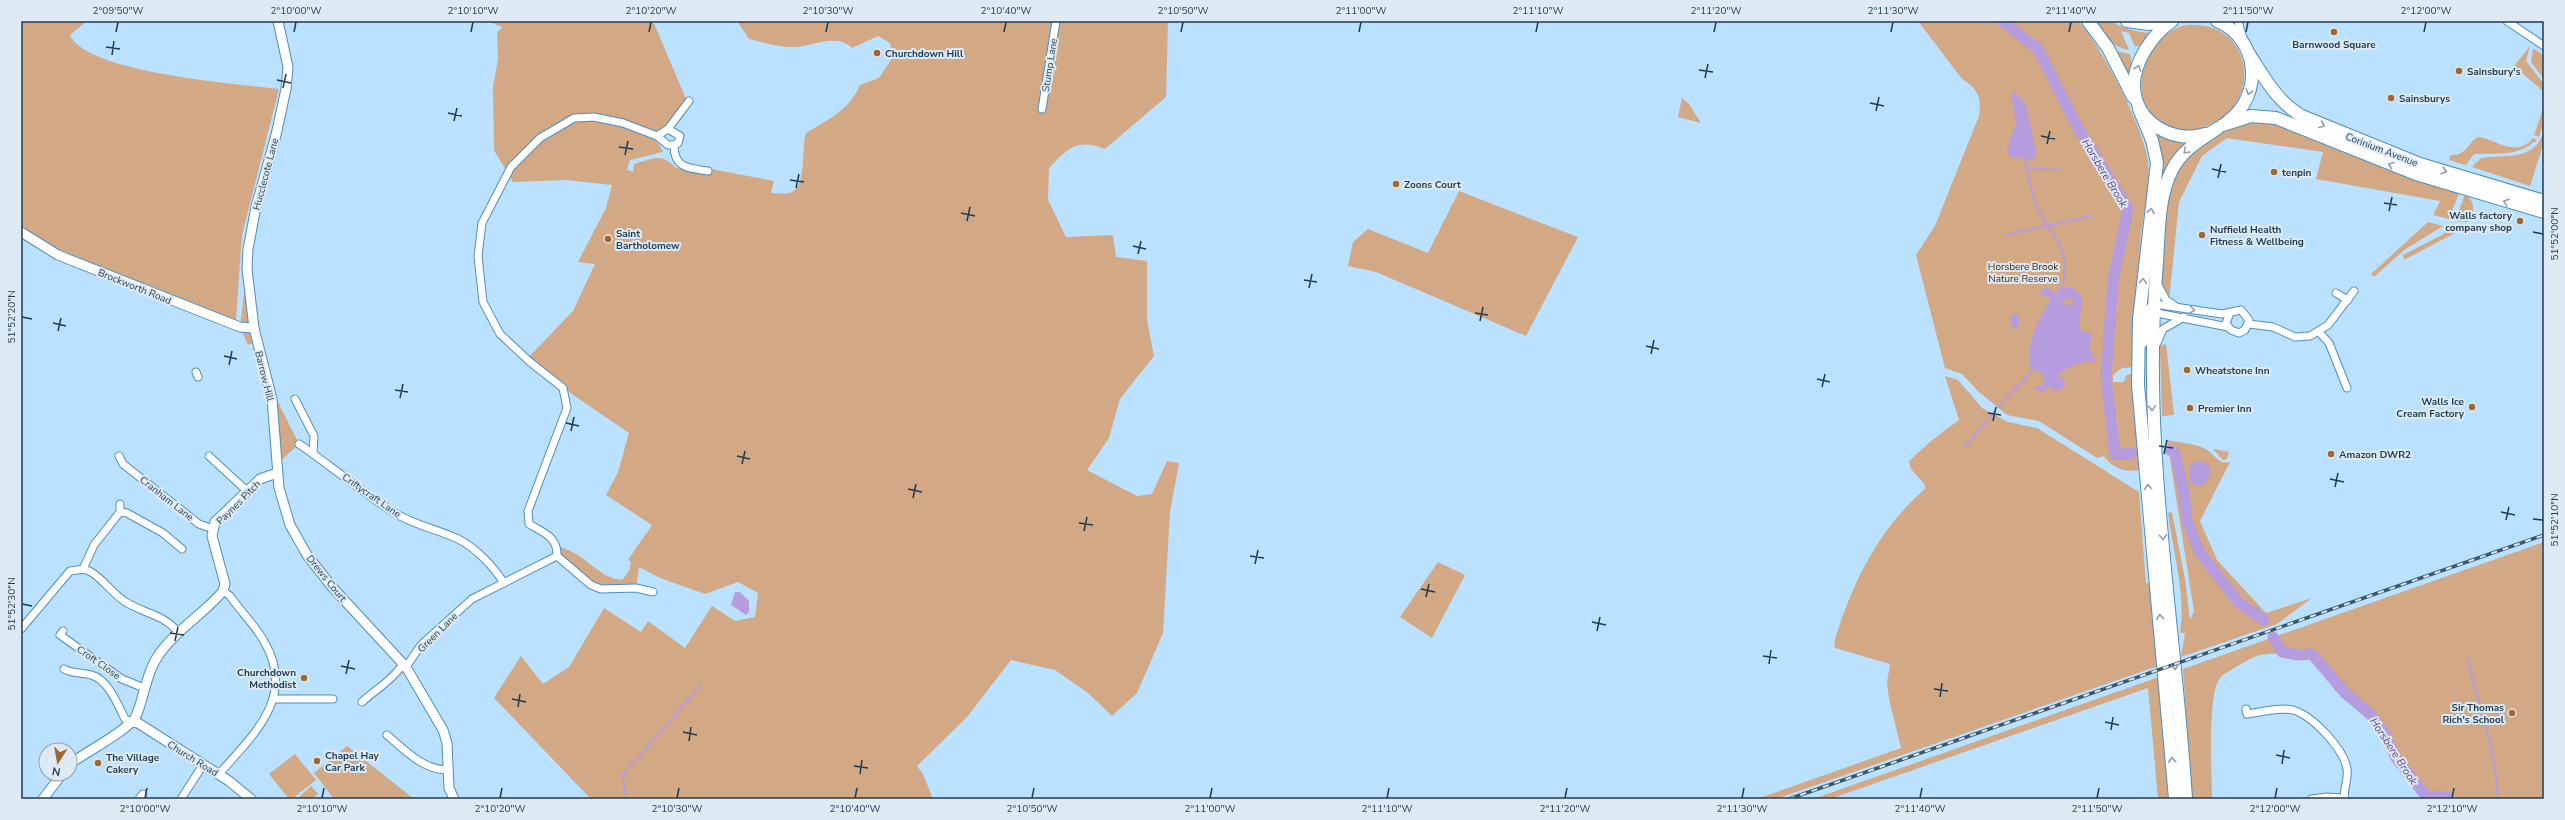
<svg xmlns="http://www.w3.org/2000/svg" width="2565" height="820" viewBox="0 0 2565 820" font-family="'Nunito Sans',sans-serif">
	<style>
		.green { fill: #d2a885; fill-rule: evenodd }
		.water { fill: #b59cde; fill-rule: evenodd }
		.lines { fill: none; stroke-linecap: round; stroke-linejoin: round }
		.stream { stroke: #b59cde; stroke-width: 2 }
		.river { stroke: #b59cde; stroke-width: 11 }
		.minor-casing { stroke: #4c8ebd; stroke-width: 9 }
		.tertiary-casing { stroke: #4c8ebd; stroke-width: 11 }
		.trunk-casing { stroke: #4c8ebd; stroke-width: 14 }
		.minor { stroke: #fff; stroke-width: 7 }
		.tertiary { stroke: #fff; stroke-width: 9 }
		.trunk { stroke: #fff; stroke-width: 12 }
		.rail-casing { stroke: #39576d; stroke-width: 3.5 }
		.rail { stroke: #ddeaf4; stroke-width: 2; stroke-dasharray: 6; stroke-linecap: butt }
		.oneway { stroke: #8f9da7 }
		.ticks { fill: none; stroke: #1f3b4f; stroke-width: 1.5 }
		.poi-dot { fill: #a4672b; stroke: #ddeaf4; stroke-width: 1.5 }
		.labels { text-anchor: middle; stroke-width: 4; stroke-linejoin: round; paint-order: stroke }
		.poi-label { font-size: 10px; font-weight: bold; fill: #1f3b4f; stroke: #ddeaf4; text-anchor: start }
		.street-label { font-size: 10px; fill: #1f3b4f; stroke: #ddeaf4 }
		.park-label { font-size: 10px; fill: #412812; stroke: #ddeaf4 }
		.water-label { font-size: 11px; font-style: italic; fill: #644290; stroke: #ddeaf4 }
		.neatline { fill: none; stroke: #1f3b4f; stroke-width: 1.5 }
		.ticks-label { font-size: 10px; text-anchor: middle; fill: #1f3b4f }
	</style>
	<rect width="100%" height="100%" fill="#bae1ff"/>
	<!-- green -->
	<g class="green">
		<path d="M 21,21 L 87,21 L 70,35 C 86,73 239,84 279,89 L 242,235 L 236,320 L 60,250 L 46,243 L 21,225 Z"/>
		<path d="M 487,21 L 653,21 L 686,99 L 667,125 L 655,132 C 609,116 583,103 541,136 L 548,139 C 556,133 564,125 573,121 C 588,114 645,129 656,141 C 659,144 661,148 663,152 L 630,160 L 627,170 L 633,172 L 634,164 C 653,159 661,152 676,168 L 705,172 L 711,169 L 774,181 L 771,193 C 777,193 787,195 792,192 C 807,185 801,147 806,133 C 827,120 850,110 860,85 L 879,78 L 893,57 L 890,43 L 878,36 L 852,48 C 836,32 810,48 792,47 C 778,47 762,42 749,39 L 737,21 L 1168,21 L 1166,97 L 1105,149 C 1076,138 1068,148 1049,168 L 1048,200 L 1066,237 L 1113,235 L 1116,257 L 1147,261 L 1147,320 L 1154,356 L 1120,399 L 1109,438 L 1087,470 L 1137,496 L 1152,494 L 1167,461 L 1179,463 L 1170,512 L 1163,633 L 1137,693 L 1112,716 L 1088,693 L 1055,670 L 1011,660 L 967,717 L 917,766 L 923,774 L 933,799 L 591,799 L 494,698 L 521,656 L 543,684 L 569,667 L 604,608 L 641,632 L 648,621 L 685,648 L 712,606 L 735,621 L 755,617 L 758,593 L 738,582 L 705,594 L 660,578 L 639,567 L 636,588 L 601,589 L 591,585 L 557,556 L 557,547 C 583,550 597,578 622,580 L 629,571 L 631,562 L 628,560 L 652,525 L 606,495 L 618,472 L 629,433 L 563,388 L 527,359 L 573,311 L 595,264 L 578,262 L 606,208 L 612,185 L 565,180 L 513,182 L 494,150 L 493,87 L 498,59 L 497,33 L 502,27 Z"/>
		<path d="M 1918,21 L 2078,21 C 2101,45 2144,128 2148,161 C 2151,184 2144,210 2141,234 C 2137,278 2136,323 2134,367 L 2122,368 L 2113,375 L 2113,382 L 2124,382 L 2126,375 L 2133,374 L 2140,470 C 2125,473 2112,468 2104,456 L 2097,458 L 2039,421 L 2007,415 L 1979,392 L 1962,374 L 1945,368 L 1916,255 L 1935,226 L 1979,116 C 1982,98 1978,89 1962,79 ZM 2134,451 L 2134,458 L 2115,458 L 2112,454 Z"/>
		<path d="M 2092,21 C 2097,21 2104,20 2109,21 C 2124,27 2138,35 2155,32 L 2146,43 L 2135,47 L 2129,33 L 2121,31 L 2129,50 C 2110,46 2103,35 2092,21 Z"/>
		<path d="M 2187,25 C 2255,20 2265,107 2204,127 C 2197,130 2188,132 2181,132 C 2171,131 2161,125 2154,118 C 2126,88 2148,32 2187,25 Z"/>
		<polygon points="2530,46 2526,61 2544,84 2544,92 2514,66"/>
		<polygon points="2533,48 2544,56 2544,79 2531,62"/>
		<polygon points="2115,51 2130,54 2133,72 2131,82"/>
		<polygon points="1682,98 1689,104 1701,123 1678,117"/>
		<polygon points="2544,106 2544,122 2539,137 2534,135"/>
		<polygon points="2272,121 2459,193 2449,219 2433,215 2440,201 2316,179 2323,152 2227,138 2202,156 2179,202 2169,301 2161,287 2163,240 2167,196 2178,166 2207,140 2245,122"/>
		<path d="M 2544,131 L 2544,142 L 2530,186 L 2472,167 L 2481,158 C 2506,154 2534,162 2544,131 Z"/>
		<polygon points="2155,132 2175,141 2191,141 2158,211 2162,157"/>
		<path d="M 2478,137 C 2497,139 2515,159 2533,138 L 2537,140 C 2516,157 2499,153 2474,154 L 2466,165 L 2449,160 L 2451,155 C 2467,156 2467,143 2478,137 Z"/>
		<polygon points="1459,191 1578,237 1526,336 1376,272 1348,266 1353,242 1368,229 1428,253"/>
		<path d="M 2465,194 C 2475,201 2476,213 2467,222 L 2455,221 Z"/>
		<polygon points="2428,222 2443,226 2404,250 2374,277 2371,274"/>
		<polygon points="2452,226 2457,232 2404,260 2403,255 2442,235"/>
		<polygon points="247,269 257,341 248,345 240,327"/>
		<polygon points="2166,344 2174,415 2162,416 2160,350 2160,346"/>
		<path d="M 1945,376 L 1958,380 L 1982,408 L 2008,422 L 2037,428 L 2139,492 L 2146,584 L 2152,581 L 2158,666 L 1776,799 L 1757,799 L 1901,748 L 1889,699 L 1887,682 L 1890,664 L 1835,648 L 1834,643 C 1851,585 1879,528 1925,489 L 1925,485 L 1911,469 L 1909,461 L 1931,441 L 1959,420 Z"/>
		<polygon points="276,398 299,444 276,465 272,399"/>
		<path d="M 2167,440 C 2179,443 2197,443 2207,450 C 2215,455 2219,465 2230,462 L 2200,521 L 2217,560 L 2266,613 L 2312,598 L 2277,624 L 2181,657 L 2185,633 L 2180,633 C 2186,592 2173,554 2168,513 L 2172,512 L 2185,579 L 2190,620 L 2194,611 Z"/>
		<polygon points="2213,449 2229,452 2227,459 2223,460"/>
		<path d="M 2544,542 L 2544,799 L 2448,799 L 2447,797 L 2426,796 L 2396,758 L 2385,735 L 2371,715 L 2344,692 L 2312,654 C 2294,655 2278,652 2260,655 C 2254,656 2224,673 2220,678 C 2207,694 2212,775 2212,799 L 2192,799 L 2183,669 Z"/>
		<polygon points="1438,562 1465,575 1432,638 1400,617"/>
		<polygon points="2159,677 2168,799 2158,799 2148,688 1830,799 1813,799"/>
		<polygon points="347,746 414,799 334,799 314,773"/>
		<polygon points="295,754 316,780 292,799 289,799 269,774"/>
		<polygon points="311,786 318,794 312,799 297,799"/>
	</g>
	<!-- water -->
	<g class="water">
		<polygon points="2011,93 2016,93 2026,105 2036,153 2033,160 2010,157 2007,150 2016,123"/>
		<path d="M 2047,287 L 2055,294 L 2060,288 L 2073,288 L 2082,298 L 2079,327 L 2081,331 L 2092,334 L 2089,348 L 2097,363 L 2087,361 L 2069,367 L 2058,375 L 2065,381 L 2066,385 L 2055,393 L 2053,387 L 2045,389 L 2043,393 L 2035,388 L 2036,386 L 2044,385 L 2044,375 L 2030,367 C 2027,340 2036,324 2050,301 L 2050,297 L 2040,295 L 2044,288 ZM 2070,298 L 2074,302 L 2072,305 L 2063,304 L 2061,301 Z"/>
		<polygon points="2016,313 2019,318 2018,329 2015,330 2010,321 2011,316"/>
		<polygon points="2198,461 2208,464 2211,469 2207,482 2199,486 2190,483 2190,465"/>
		<polygon points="735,592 740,592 749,601 749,612 746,615 731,605"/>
	</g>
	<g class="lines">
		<!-- stream -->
		<g class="stream">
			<path d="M 2026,159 C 2027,175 2032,196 2039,210 C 2056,244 2071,246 2062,288"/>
			<polyline points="2027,168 2060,170"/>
			<polyline points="2006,235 2091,216"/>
			<polyline points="1998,407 2033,370"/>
			<polyline points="1965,447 1994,412"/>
			<path d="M 2467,658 C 2474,688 2503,774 2496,799"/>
			<polyline points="626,799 623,775 701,685"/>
		</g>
		<!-- river -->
		<g class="river">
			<polyline points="2002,21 2038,49 2078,128 2128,209 2113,281 2106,377"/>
			<polyline points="2107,386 2115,455 2132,453"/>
			<polyline points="2170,450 2175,453 2184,493 2187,520 2199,551 2238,602 2264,620"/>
			<polyline points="2273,637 2282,652 2298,655 2312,654 2344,692 2371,715 2385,735 2396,758 2426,796 2448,797 2448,799"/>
		</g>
		<!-- minor casing -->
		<g class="minor-casing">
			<g id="minor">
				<polyline points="2238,21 2243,38"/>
				<polyline points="2507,21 2544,46"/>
				<polyline points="1042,109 1056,21"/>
				<path d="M 668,129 L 680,136 L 678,143 L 674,145 C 674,169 689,168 708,171"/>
				<polyline points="657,136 668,145 674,145"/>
				<polyline points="2158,285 2166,300 2175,306"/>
				<polyline points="2336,293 2348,300"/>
				<polyline points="2152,312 2228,327"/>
				<polyline points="2249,324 2273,327 2295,337 2310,336 2328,325 2354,291"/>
				<polyline points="2319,332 2329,343 2347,388"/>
				<polyline points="2144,343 2148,309 2154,304 2222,314 2241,310 2249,320 2245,330 2239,333 2231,330 2226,323 2230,313"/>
				<polyline points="2157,343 2163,329 2184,317"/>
				<polyline points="196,372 198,377"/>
				<polyline points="295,399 314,436 313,453"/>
				<path d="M 299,444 C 331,466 361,491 393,512 C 413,525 437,529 458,539 C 476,548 493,566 504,583"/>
				<polyline points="119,456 123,464 199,524 213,529"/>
				<polyline points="209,456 247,491"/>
				<polyline points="120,512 127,513 163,533 182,549"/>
				<path d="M 557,556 C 558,537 544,533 529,524 L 528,511 L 567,408 L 563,388 L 530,362 L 500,334 L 483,302 L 478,256 L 482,223 L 511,167 L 540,138 L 574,118 L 594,117 L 623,123 L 657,136 L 668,129 L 689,101"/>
				<polyline points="557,556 591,585 601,589 636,588 653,592"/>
				<polyline points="83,569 94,545 120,512 120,504"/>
				<path d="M 21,629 L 70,571 C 78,570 84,568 91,572 C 103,579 112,593 124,601 C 142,613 163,614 177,631"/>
				<polyline points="63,631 60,635 122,679 144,688"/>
				<path d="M 64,669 C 72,674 81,672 91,675 C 108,679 118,705 125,719 L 131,722"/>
				<polyline points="274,699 333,699"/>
				<path d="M 362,702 C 376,689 389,683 400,668 L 406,667 L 421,645 L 472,599 L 557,556"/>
				<path d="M 2246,709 L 2247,714 C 2261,712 2279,707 2293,710 C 2313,716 2344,749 2347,769 C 2349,779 2342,792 2345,799"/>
				<path d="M 387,735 C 405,750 422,769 446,770"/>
				<path d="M 219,774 C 253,735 296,698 265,643 C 256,626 241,612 230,596 L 223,591"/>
				<polyline points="139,799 143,794"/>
				<polyline points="181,799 203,765"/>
				<polyline points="2311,799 2327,797 2343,798"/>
			</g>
		</g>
		<!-- tertiary casing -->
		<g class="tertiary-casing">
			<g id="tertiary">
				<polyline points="278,21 288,67 286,89 276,135 256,207 248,249 247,269 254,328 272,399 279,488 290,525 307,555 333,588 406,667 443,730 447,743 449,788 454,799"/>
				<polyline points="21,232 58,255 240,327 254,328"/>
				<polyline points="131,722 138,723 229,781 251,799"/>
				<path d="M 70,764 C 84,753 131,729 136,716 C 145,695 146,672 160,653 C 178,628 204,614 223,591 L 225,584 L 212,536 L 215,522 L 260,479 L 277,473"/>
				<polyline points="43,799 62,774"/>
			</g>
		</g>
		<!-- trunk casing -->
		<g class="trunk-casing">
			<g id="trunk">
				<polyline points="2088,21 2108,48 2133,97"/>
				<polyline points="2127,21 2149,24 2169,21"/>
				<path d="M 2172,21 C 2153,34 2133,62 2134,87 C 2136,123 2173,144 2205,134"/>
				<path d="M 2217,21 C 2259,38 2264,95 2228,121"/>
				<path d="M 2249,54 C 2265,78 2276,101 2302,116 L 2420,164 L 2544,201"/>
				<polyline points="2139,109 2152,140 2157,163 2139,319 2138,385 2175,799"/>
				<polyline points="2223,125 2251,116 2276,118 2416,174 2544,212"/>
				<path d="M 2186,799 C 2175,620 2141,442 2157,263 C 2159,233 2158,197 2172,170 C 2182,150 2200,140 2218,128"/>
			</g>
		</g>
		<!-- minor -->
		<use href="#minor" class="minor"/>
		<!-- tertiary -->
		<use href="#tertiary" class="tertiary"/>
		<!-- trunk -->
		<use href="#trunk" class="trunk"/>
		<!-- rail casing -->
		<g class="rail-casing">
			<polyline id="rail" points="1789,799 2544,535"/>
		</g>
		<!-- rail -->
		<use href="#rail" class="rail"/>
	</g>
	<!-- one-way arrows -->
	<defs><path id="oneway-chevron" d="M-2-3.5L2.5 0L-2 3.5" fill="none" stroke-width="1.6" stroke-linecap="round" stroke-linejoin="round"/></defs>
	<g class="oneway">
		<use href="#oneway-chevron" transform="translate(2138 68) rotate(-71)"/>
		<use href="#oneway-chevron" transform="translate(2249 92) rotate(108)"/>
		<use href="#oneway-chevron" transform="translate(2322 125) rotate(23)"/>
		<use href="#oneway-chevron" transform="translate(2186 151) rotate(136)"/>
		<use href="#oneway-chevron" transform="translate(2391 165) rotate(-160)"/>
		<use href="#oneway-chevron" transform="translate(2444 171) rotate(18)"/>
		<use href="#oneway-chevron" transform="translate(2506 202) rotate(-164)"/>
		<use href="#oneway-chevron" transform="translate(2151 211) rotate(-81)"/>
		<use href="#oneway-chevron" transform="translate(2143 281) rotate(-85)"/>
		<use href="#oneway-chevron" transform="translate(2192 310) rotate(9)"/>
		<use href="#oneway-chevron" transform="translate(2152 408) rotate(88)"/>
		<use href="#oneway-chevron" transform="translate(2148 487) rotate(-95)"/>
		<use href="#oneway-chevron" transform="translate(2163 537) rotate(85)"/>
		<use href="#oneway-chevron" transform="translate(2160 617) rotate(-95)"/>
		<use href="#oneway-chevron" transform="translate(2175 667) rotate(84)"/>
		<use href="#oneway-chevron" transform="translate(2172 760) rotate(-94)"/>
	</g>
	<!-- ticks -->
	<path class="ticks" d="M 116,32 L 118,22M 294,32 L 296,22M 471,32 L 473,22M 649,32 L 651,22M 826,32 L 828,22M 1004,32 L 1006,22M 1181,32 L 1183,22M 1359,32 L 1361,22M 1536,32 L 1538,22M 1714,32 L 1716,22M 1891,32 L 1893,22M 2069,32 L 2071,22M 2246,32 L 2248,22M 2424,32 L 2426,22M 106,47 L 120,49M 112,55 L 114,41M 1699,70 L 1713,72M 1705,78 L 1708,64M 277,80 L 291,83M 283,88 L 286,74M 1870,103 L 1884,106M 1876,111 L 1879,97M 448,113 L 462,116M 454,121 L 457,108M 2041,136 L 2055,139M 2047,144 L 2050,131M 619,147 L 633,149M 625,155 L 628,141M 2212,169 L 2226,172M 2218,178 L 2221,164M 790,180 L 804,182M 796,188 L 799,174M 2384,203 L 2397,205M 2389,211 L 2392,197M 961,213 L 975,216M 967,221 L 970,207M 2533,232 L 2543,234M 1133,246 L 1146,249M 1138,254 L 1141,241M 1304,280 L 1317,282M 1309,288 L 1312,274M 1475,313 L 1488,315M 22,317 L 32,319M 1480,321 L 1483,307M 53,323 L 66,326M 58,331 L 61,318M 1646,346 L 1659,349M 1651,354 L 1654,340M 224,356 L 237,359M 229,365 L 232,351M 1817,379 L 1830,382M 1822,387 L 1825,374M 395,390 L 408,392M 400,398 L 403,384M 1988,413 L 2001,415M 1993,421 L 1996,407M 566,423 L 579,426M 571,431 L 574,417M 2159,446 L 2173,448M 2164,454 L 2167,440M 737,456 L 750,459M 742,464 L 745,451M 2330,479 L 2344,482M 2335,487 L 2338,473M 908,489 L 922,492M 913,498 L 916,484M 2501,512 L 2515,515M 2533,519 L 2543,520M 2506,520 L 2509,507M 1079,523 L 1093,525M 1084,531 L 1087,517M 1250,556 L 1264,558M 1255,564 L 1258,550M 1421,589 L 1435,592M 1426,597 L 1429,584M 22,604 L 32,606M 1592,622 L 1606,625M 1597,631 L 1600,617M 170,633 L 184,635M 175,641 L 178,627M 1763,656 L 1777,658M 1769,664 L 1771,650M 341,666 L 355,669M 346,674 L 349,660M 1934,689 L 1948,691M 1940,697 L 1942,683M 512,699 L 526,702M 518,707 L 520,694M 2105,722 L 2119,725M 2111,730 L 2113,717M 683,732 L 697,735M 689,741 L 691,727M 2276,755 L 2290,758M 2282,764 L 2284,750M 854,766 L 868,768M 860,774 L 862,760M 145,798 L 147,788M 322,798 L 324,788M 500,798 L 502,788M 677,798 L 679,788M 855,798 L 857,788M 1032,798 L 1034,788M 1210,798 L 1212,788M 1387,798 L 1389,788M 1565,798 L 1567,788M 1742,798 L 1744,788M 1920,798 L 1922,788M 2097,798 L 2099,788M 2275,798 L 2277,788M 2452,798 L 2454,788"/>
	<!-- markers -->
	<g class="poi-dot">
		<circle cx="2334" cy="32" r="4"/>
		<circle cx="877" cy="53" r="4"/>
		<circle cx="2459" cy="71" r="4"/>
		<circle cx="2391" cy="98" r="4"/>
		<circle cx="2274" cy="172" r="4"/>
		<circle cx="1396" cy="184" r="4"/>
		<circle cx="2520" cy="221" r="4"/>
		<circle cx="2202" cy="235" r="4"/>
		<circle cx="608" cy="239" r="4"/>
		<circle cx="2187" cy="370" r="4"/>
		<circle cx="2472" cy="407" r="4"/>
		<circle cx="2190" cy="408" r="4"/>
		<circle cx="2331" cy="454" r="4"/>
		<circle cx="304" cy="678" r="4"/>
		<circle cx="2512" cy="713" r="4"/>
		<circle cx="317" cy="761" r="4"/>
		<circle cx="98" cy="763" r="4"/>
	</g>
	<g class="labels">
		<!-- poi labels -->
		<g class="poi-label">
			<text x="2334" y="48" text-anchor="middle">Barnwood Square</text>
			<text x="885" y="57">Churchdown Hill</text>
			<text x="2467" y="75">Sainsbury's</text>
			<text x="2399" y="102">Sainsburys</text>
			<text x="2282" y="176">tenpin</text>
			<text x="1404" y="188">Zoons Court</text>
			<text x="2512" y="219" text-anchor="end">Walls factory<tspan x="2512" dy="12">company shop</tspan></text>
			<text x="2210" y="233">Nuffield Health<tspan x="2210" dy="12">Fitness &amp; Wellbeing</tspan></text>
			<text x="616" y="237">Saint<tspan x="616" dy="12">Bartholomew</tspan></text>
			<text x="2195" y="374">Wheatstone Inn</text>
			<text x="2464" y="405" text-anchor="end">Walls Ice<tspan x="2464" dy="12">Cream Factory</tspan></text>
			<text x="2198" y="412">Premier Inn</text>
			<text x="2339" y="458">Amazon DWR2</text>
			<text x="296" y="676" text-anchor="end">Churchdown<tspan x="296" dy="12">Methodist</tspan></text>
			<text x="2504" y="711" text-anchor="end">Sir Thomas<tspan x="2504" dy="12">Rich's School</tspan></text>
			<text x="325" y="759">Chapel Hay<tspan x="325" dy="12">Car Park</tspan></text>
			<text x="106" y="761">The Village<tspan x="106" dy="12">Cakery</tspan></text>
		</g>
		<!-- street labels -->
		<g class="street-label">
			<text transform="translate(1049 65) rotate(-81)" y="4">Stump Lane</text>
			<text transform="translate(2382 149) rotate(21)" y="4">Corinium Avenue</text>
			<text transform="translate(265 174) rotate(-75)" y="4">Hucclecote Lane</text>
			<text transform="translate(135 286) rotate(22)" y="4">Brockworth Road</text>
			<text transform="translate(265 376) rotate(76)" y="4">Barrow Hill</text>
			<text transform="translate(372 495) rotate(35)" y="4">Criftycraft Lane</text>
			<text transform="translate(167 498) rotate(38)" y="4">Cranham Lane</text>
			<text transform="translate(238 502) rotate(-45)" y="4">Paynes Pitch</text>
			<text transform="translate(327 578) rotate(51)" y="4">Drews Court</text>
			<text transform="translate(437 632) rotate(-45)" y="4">Green Lane</text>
			<text transform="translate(99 662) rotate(35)" y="4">Croft Close</text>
			<text transform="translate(193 758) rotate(32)" y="4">Church Road</text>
		</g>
		<!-- park labels -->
		<g class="park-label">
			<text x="2023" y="270">Horsbere Brook<tspan x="2023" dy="12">Nature Reserve</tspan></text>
		</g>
		<!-- water labels -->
		<g class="water-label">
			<text transform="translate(2105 173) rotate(59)" y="4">Horsbere Brook</text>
			<text transform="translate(2394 751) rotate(57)" y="4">Horsbere Brook</text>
		</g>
	</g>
	<!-- border -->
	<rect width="2565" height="820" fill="none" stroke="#ddeaf4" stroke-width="44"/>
	<!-- north arrow -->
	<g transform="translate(58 762) rotate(191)"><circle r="19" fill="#ddeaf4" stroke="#91a4b2"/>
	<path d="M0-3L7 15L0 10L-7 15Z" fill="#a4672b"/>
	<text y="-6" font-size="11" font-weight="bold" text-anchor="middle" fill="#1f3b4f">N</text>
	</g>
	<rect x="22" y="22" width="2521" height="776" class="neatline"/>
	<g class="ticks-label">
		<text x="118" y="14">2°09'50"W</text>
		<text x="296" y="14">2°10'00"W</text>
		<text x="473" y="14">2°10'10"W</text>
		<text x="651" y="14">2°10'20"W</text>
		<text x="828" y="14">2°10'30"W</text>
		<text x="1006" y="14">2°10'40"W</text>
		<text x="1183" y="14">2°10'50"W</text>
		<text x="1361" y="14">2°11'00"W</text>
		<text x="1538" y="14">2°11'10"W</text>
		<text x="1716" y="14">2°11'20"W</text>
		<text x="1893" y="14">2°11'30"W</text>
		<text x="2071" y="14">2°11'40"W</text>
		<text x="2248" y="14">2°11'50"W</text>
		<text x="2426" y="14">2°12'00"W</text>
		<text transform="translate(2554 234) rotate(-90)" y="4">51°52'00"N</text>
		<text transform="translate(11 317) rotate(-90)" y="4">51°52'20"N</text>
		<text transform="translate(2554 520) rotate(-90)" y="4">51°52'10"N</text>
		<text transform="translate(11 604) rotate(-90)" y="4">51°52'30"N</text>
		<text x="145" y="812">2°10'00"W</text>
		<text x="322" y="812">2°10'10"W</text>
		<text x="500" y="812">2°10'20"W</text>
		<text x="677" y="812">2°10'30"W</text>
		<text x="855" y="812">2°10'40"W</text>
		<text x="1032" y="812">2°10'50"W</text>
		<text x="1210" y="812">2°11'00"W</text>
		<text x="1387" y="812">2°11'10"W</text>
		<text x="1565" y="812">2°11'20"W</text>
		<text x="1742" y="812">2°11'30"W</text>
		<text x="1920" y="812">2°11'40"W</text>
		<text x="2097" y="812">2°11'50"W</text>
		<text x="2275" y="812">2°12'00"W</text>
		<text x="2452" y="812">2°12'10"W</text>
	</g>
</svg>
